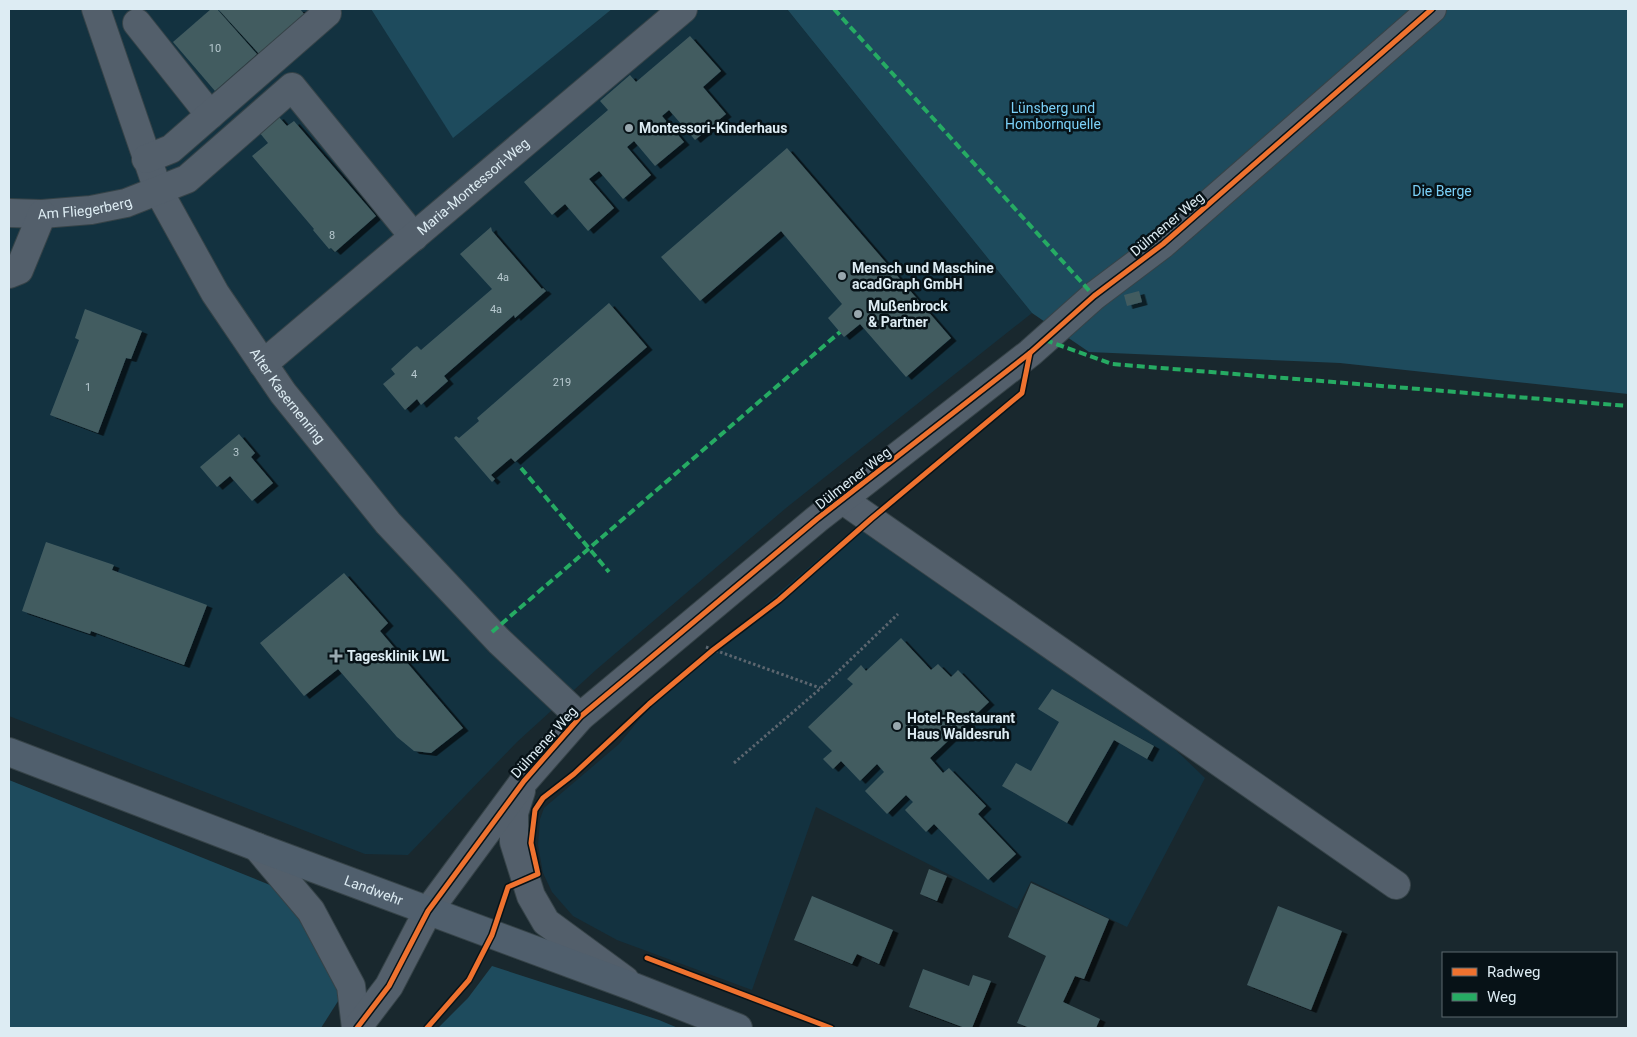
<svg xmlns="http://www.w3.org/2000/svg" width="1637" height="1037" viewBox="0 0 1637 1037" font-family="Roboto,sans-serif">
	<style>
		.built { fill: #133240 }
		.green { fill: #1e4b5d }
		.building { fill: #425c61; filter: url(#shadow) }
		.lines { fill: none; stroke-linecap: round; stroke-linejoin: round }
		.minor-casing { stroke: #364348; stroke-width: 30 }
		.major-casing { stroke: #364348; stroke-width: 30 }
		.path { stroke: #5c666f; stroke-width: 3; stroke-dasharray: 2.5 2.5; stroke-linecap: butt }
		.minor { stroke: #535f6b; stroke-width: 28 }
		.major { stroke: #505f6d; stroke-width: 28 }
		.quiet { stroke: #26ab63; stroke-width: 4; stroke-dasharray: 8 4; stroke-linecap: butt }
		.cycleway-casing { stroke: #071217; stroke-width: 8 }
		.cycleway { stroke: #ef722f; stroke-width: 5 }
		.poi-dot { fill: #98a7ae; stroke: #071217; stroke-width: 2 }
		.labels { text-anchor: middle; stroke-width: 5; stroke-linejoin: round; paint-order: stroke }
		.number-label { font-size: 11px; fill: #b6c8ce }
		.park-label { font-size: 14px; fill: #7bd0f7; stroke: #071217 }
		.poi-label { font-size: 14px; font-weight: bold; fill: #ddecf3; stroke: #071217; text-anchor: start }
		.street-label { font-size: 14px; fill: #ddecf3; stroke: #071217 }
	</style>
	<defs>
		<filter id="shadow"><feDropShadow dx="5.5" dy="3" stdDeviation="0" flood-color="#0009"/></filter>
	</defs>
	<rect width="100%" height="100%" fill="#19282e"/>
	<!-- built -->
	<g class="built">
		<polygon points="9,9 371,9 453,137 612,9 787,9 1032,313 786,508 597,669 517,742 408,855 365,854 9,716"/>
		<polygon points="863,521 1159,734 1205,778 1127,927 1031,881 1017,909 816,807 752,990 617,940 573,916 552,892 543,873 538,845 540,819 544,808 619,744 662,692"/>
	</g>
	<!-- green -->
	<g class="green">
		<polygon points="371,9 612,9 453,138"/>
		<polygon points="787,9 1628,9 1628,394 1340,363 1089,352 1032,313"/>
		<polygon points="9,780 270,885 314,932 333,970 340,998 321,1028 9,1028"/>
		<polygon points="492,966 659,1020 678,1028 438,1028 468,998"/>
	</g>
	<!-- building -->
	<g class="building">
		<polygon points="211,9 217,9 257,54 215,91 173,42"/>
		<polygon points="218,9 300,9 305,15 260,55"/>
		<polygon points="690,36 721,71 703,87 726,114 695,140 669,110 662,116 684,142 655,166 634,141 627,147 651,175 623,199 599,171 589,179 614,208 588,231 565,204 552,215 524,182 608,110 600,101 630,75 636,82"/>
		<polygon points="278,116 287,126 294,121 376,216 335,252 331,248 329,249 313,230 314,229 252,156 268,143 259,132"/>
		<polygon points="787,148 951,338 906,377 860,324 844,337 828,318 842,304 781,231 700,301 661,257"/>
		<polygon points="491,227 492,231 542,289 543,288 546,291 515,318 514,315 444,376 448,381 421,405 417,399 405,410 383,384 395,374 391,369 414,348 417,346 421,350 492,289 460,254"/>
		<polygon points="1139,291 1142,302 1127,306 1124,295"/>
		<polygon points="609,303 647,347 515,462 511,458 491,475 495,479 492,482 454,438 456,436 459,438 479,421 477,418"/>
		<polygon points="85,309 142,331 131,359 126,358 98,433 50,415 79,340 75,338"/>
		<polygon points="239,434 255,453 251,457 273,483 252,501 230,476 217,487 200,467"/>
		<polygon points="46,542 114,565 112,570 207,605 184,665 91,631 90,634 22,611"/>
		<polygon points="344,573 388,623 380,631 463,728 431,753 414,751 397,737 338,669 304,696 260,643"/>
		<polygon points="901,638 931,670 938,664 951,677 958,670 989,702 930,758 943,773 949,768 986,806 978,814 1016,854 988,880 934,824 926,832 905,810 913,802 906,795 887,814 865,791 884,772 877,764 860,781 841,761 833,769 823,759 832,751 808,727 853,684 847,679 861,665 866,671"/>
		<polygon points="1052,689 1154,746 1147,759 1114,740 1067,823 1002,786 1016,763 1031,771 1059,722 1038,709"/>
		<polygon points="929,869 947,876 937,901 920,894"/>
		<polygon points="1031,883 1109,919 1084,979 1075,976 1063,1002 1100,1019 1096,1028 1030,1028 1017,1023 1046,956 1008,937"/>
		<polygon points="812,896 893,930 879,964 857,954 852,964 794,940"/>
		<polygon points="1278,906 1342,931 1311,1010 1247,985"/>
		<polygon points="923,969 969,986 973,975 991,981 972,1028 965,1028 909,1007"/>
	</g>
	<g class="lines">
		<!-- minor casing -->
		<g class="minor-casing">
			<g id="minor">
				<path id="s1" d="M 96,9 L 158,190 L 215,293 L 283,393 L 388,523 L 499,641 L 580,717"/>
				<polyline points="137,23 210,115"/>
				<polyline points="146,159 171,149 327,13 323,9"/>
				<path id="s2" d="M 9,213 L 42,214 L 91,210 L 126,203 L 187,179 L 292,87 L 414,237"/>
				<polyline points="9,274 19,270 42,214"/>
				<path id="s3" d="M 263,364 L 683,9"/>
				<polyline points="843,500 1396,885"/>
				<polyline points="521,791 514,813 514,842 531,896 546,922 625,980"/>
				<polyline points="257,847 311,911 351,986 356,1028"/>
				<polyline points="357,1028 389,986 428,911 524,781 580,717 817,519 1030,353 1094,296 1163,244 1432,9"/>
			</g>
		</g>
		<!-- major casing -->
		<g class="major-casing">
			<g id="major">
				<path id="s4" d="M 9,752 L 257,847 L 634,987 L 738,1028"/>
			</g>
		</g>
		<!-- path -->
		<g class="path">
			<polyline points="706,647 820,688"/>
			<polyline points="734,763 821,688 898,614"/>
		</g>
		<!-- minor -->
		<use href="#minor" class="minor"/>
		<!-- major -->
		<use href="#major" class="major"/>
		<!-- quiet -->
		<g class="quiet">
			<polyline points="834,9 1094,296"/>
			<polyline points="1045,340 1112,364 1628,406"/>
			<polyline points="521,468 609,572"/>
			<polyline points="492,632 840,332"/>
		</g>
		<!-- cycleway casing -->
		<g class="cycleway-casing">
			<g id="cycleway">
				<polyline points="647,958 831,1028"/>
				<polyline points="357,1028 389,986 428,911 524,781 580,717 817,519 1030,353 1094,296 1163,244 1432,9"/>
				<polyline points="427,1028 469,980 492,935 508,887 538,874 531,843 535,810 543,798 574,774 649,704 713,650 779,600 871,519 1022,393 1030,353"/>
			</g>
		</g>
		<!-- cycleway -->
		<use href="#cycleway" class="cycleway"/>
	</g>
	<!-- markers -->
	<g class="poi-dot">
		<circle cx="629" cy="128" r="5"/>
		<circle cx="842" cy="276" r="5"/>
		<circle cx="858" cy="314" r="5"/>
		<path d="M333.5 648.5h5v5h5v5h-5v5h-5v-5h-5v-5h5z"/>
		<circle cx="897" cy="726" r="5"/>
	</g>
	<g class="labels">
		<!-- number labels -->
		<g class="number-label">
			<text x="215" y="52">10</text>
			<text x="332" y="239">8</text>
			<text x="503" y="281">4a</text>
			<text x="496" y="313">4a</text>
			<text x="414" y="378">4</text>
			<text x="562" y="386">219</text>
			<text x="88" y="391">1</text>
			<text x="236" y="456">3</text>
		</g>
		<!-- park labels -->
		<g class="park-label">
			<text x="1053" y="113">Lünsberg und<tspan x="1053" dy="16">Hombornquelle</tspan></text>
			<text x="1442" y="196">Die Berge</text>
		</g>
		<!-- poi labels -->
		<g class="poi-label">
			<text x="639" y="133">Montessori-Kinderhaus</text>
			<text x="852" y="273">Mensch und Maschine<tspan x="852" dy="16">acadGraph GmbH</tspan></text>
			<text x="868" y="311">Mußenbrock<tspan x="868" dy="16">&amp; Partner</tspan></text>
			<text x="347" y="661">Tagesklinik LWL</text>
			<text x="907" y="723">Hotel-Restaurant<tspan x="907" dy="16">Haus Waldesruh</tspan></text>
		</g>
		<!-- street labels -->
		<g class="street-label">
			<text dy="5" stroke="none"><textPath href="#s3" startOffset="275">Maria-Montessori-Weg</textPath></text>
			<text dy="5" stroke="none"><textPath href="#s2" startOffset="76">Am Fliegerberg</textPath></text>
			<text transform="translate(1167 224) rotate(-40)" y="5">Dülmener Weg</text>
			<text dy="5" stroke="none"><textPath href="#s1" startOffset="435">Alter Kasernenring</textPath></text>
			<text transform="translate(853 478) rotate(-38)" y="5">Dülmener Weg</text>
			<text transform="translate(544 742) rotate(-48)" y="5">Dülmener Weg</text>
			<text dy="5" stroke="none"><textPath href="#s4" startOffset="390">Landwehr</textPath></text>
		</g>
	</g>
	<!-- border -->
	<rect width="1637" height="1037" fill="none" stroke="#ddecf3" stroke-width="20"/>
	<!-- legend -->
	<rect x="1442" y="952" width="175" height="65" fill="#071217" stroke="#5d696f"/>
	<rect x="1452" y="968" width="25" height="8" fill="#ef722f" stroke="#5d696f"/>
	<text x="1487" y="977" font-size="15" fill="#ddecf3">Radweg</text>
	<rect x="1452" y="993" width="25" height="8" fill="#26ab63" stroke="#5d696f"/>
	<text x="1487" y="1002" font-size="15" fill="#ddecf3">Weg</text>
</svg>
